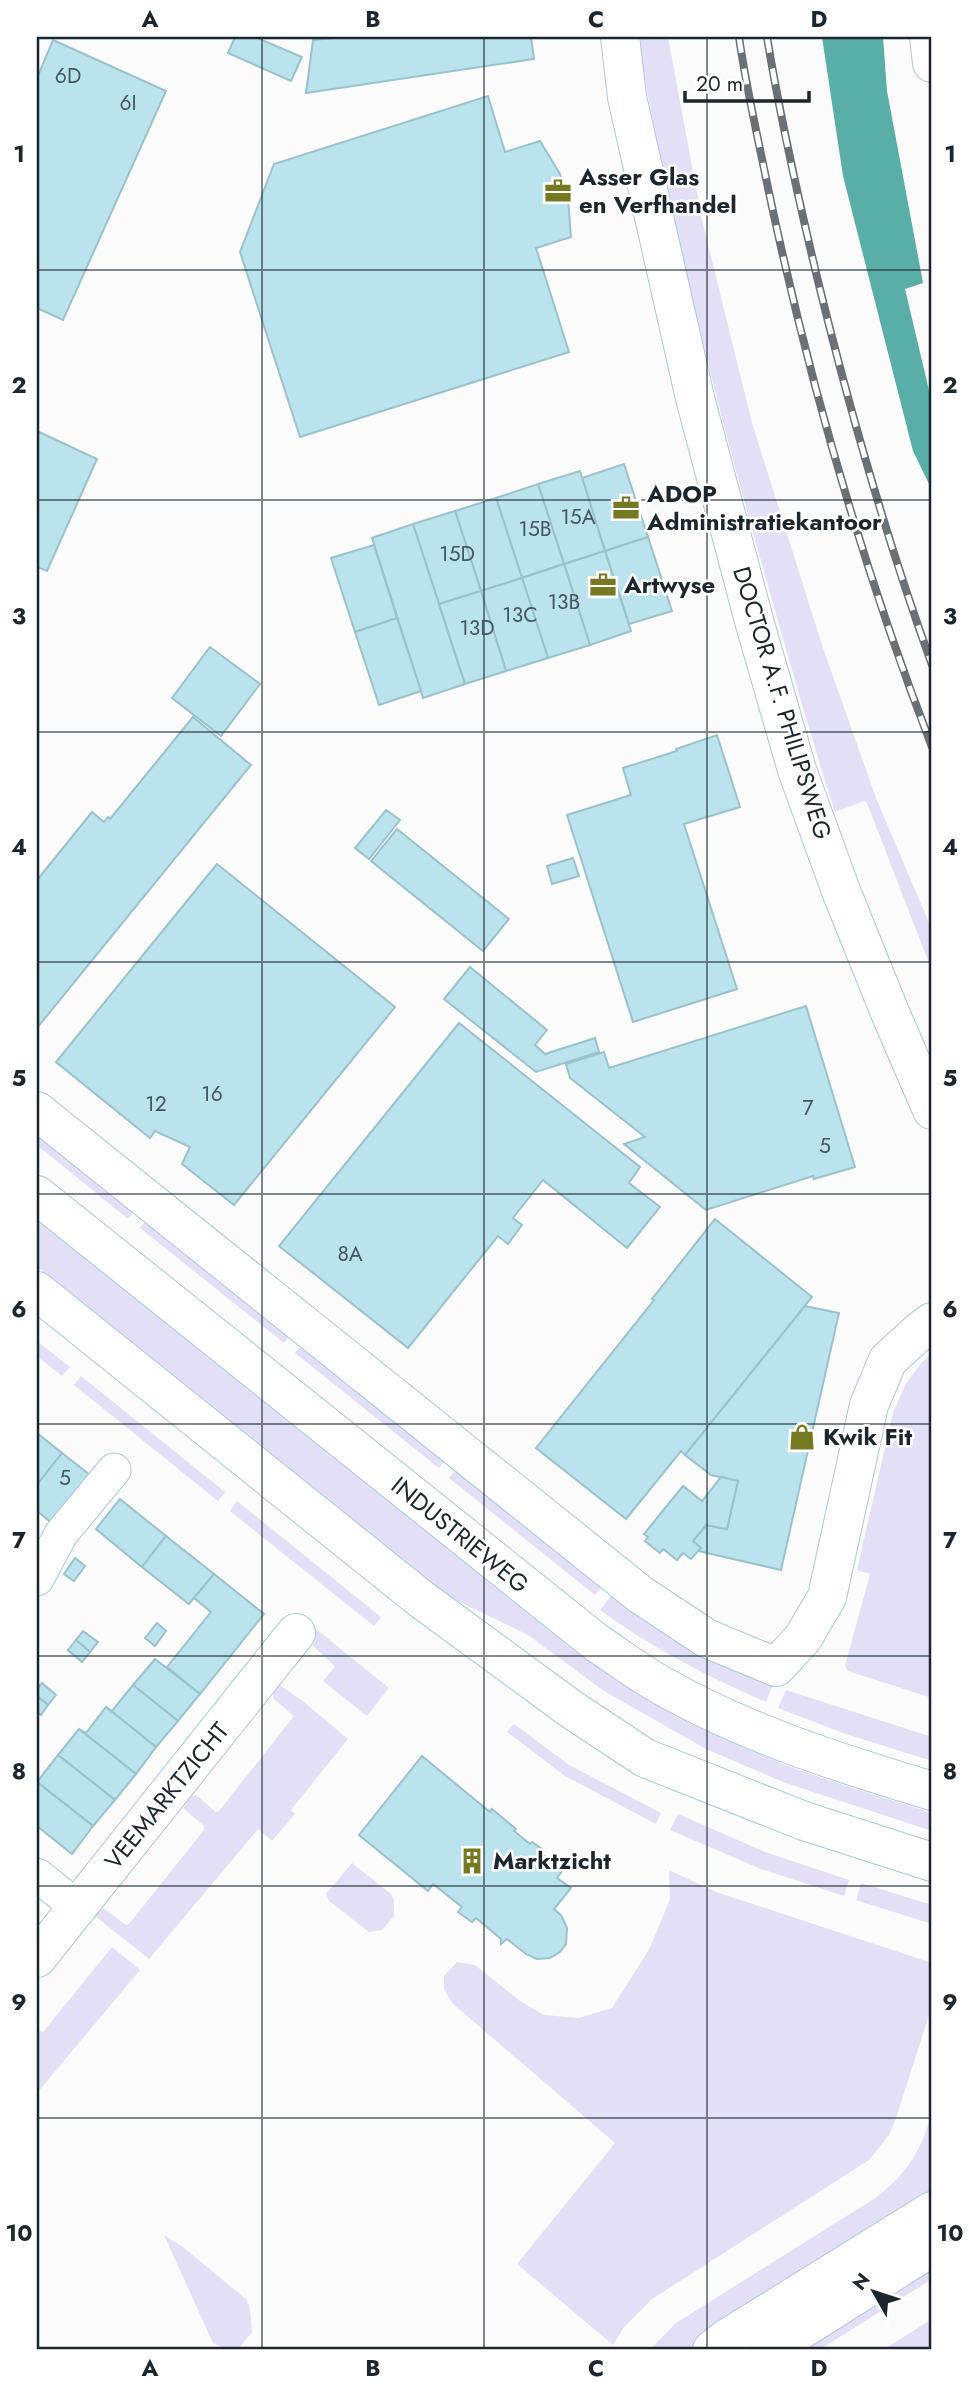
<svg xmlns="http://www.w3.org/2000/svg" width="969" height="2387" viewBox="0 0 969 2387" font-family="Jost,sans-serif">
	<style>
		.green { fill: #e2dff7 }
		.water { fill: #59aea7 }
		.building { fill: #bbe3ed; stroke: #9bc2cc; stroke-width: 2 }
		.lines { fill: none; stroke-linecap: round; stroke-linejoin: round }
		.pedestrian-casing { stroke: #abc8de; stroke-width: 35 }
		.minor-casing { stroke: #abc8de; stroke-width: 40 }
		.secondary-casing { stroke: #abc8de; stroke-width: 40 }
		.primary-casing { stroke: #abc8de; stroke-width: 40 }
		.pedestrian { stroke: #fff; stroke-width: 33 }
		.minor { stroke: #fff; stroke-width: 38 }
		.secondary { stroke: #fff; stroke-width: 38 }
		.primary { stroke: #fff; stroke-width: 38 }
		.rail-casing { stroke: #697076; stroke-width: 8 }
		.rail { stroke: #fff; stroke-width: 5; stroke-dasharray: 16; stroke-linecap: butt }
		.grid { fill: none; stroke: #1b262e; stroke-width: 2; stroke-opacity: 0.55 }
		.labels { text-anchor: middle; stroke-width: 5; stroke-linejoin: round; paint-order: stroke }
		.number-label { font-size: 21px; fill: #43555e }
		.poi-label { font-size: 24px; font-weight: bold; fill: #1b262e; stroke: #fff; text-anchor: start }
		.street-label { font-size: 24px; fill: #1b262e; stroke: #fff }
		.neatline { fill: none; stroke: #1b262e; stroke-width: 2.5 }
		.grid-label { font-size: 23px; text-anchor: middle; font-weight: bold; fill: #1b262e }
	</style>
	<rect width="100%" height="100%" fill="#fbfbfb"/>
	<!-- green -->
	<g class="green">
		<path d="M 637,37 L 668,37 L 702,220 L 752,423 L 823,648 L 876,798 L 932,930 L 932,971 L 867,803 L 864,801 L 835,812 C 809,731 786,649 763,568 C 713,392 669,216 637,37 Z"/>
		<polygon points="37,1129 136,1209 128,1219 37,1145"/>
		<polygon points="148,1218 292,1333 284,1343 140,1228"/>
		<path d="M 37,1219 L 580,1655 C 639,1693 699,1729 764,1756 C 818,1779 876,1795 932,1813 L 932,1831 L 783,1782 L 706,1749 L 604,1691 L 528,1635 L 445,1595 L 37,1267 Z"/>
		<polygon points="37,1341 70,1367 62,1376 37,1356"/>
		<polygon points="304,1343 447,1458 439,1468 295,1353"/>
		<polygon points="932,1354 932,1698 848,1671 845,1666 870,1574 857,1570 893,1413 905,1385 921,1363"/>
		<polygon points="81,1376 225,1492 218,1501 74,1385"/>
		<polygon points="458,1467 604,1584 595,1595 449,1478"/>
		<polygon points="237,1501 381,1617 374,1626 230,1511"/>
		<path d="M 614,1592 L 773,1685 L 766,1702 C 707,1677 651,1647 600,1610 Z"/>
		<polygon points="311,1625 389,1688 367,1716 323,1681 334,1668 334,1665 313,1646"/>
		<polygon points="280,1685 305,1703 348,1739 291,1810 295,1814 272,1841 258,1829 149,1959 95,1916 103,1908 126,1925 129,1924 204,1830 204,1826 183,1808 191,1796 196,1795 216,1812 219,1811 294,1716 273,1698 273,1694"/>
		<polygon points="786,1690 932,1737 932,1761 843,1733 778,1708"/>
		<polygon points="514,1724 569,1765 661,1813 656,1824 565,1776 507,1732"/>
		<polygon points="678,1814 765,1852 849,1880 844,1896 761,1869 670,1830"/>
		<polygon points="352,1863 391,1894 394,1900 394,1916 382,1930 369,1932 329,1901 326,1894"/>
		<polygon points="669,1870 716,1892 932,1963 932,2006 895,2121 889,2135 869,2160 652,2299 624,2327 613,2345 517,2264 615,2143 452,2003 444,1989 444,1976 457,1962 475,1965 520,2001 544,2015 579,2018 612,2008 650,1948 670,1899"/>
		<polygon points="861,1883 932,1905 932,1924 856,1900"/>
		<polygon points="112,1947 140,1970 37,2093 37,2030 43,2032"/>
		<path d="M 932,2113 L 932,2194 L 690,2350 L 649,2350 L 676,2323 L 877,2197 C 908,2172 921,2151 932,2113 Z"/>
		<polygon points="164,2235 183,2247 247,2300 250,2310 252,2332 240,2347 227,2349 213,2343"/>
		<polygon points="932,2270 932,2279 819,2350 805,2350"/>
		<polygon points="932,2319 932,2350 883,2350"/>
	</g>
	<!-- water -->
	<polygon class="water" points="822,37 883,37 887,91 923,283 905,289 932,403 932,490 913,451 843,176"/>
	<!-- building -->
	<g class="building">
		<polygon points="235,37 255,37 302,57 291,81 228,53"/>
		<polygon points="343,37 531,37 534,59 306,93 313,40"/>
		<polygon points="53,40 166,91 63,320 37,308 37,78"/>
		<polygon points="488,96 505,152 540,141 560,174 568,198 571,237 536,248 569,352 300,437 240,252 274,164"/>
		<polygon points="37,431 97,459 47,571 37,567"/>
		<polygon points="624,464 648,537 605,551 582,478"/>
		<polygon points="580,471 605,551 564,564 538,484"/>
		<polygon points="538,484 564,564 522,578 496,498"/>
		<polygon points="496,498 522,578 481,591 455,511"/>
		<polygon points="455,511 481,591 439,604 413,524"/>
		<polygon points="413,524 465,684 423,698 372,538"/>
		<polygon points="648,537 672,611 629,624 605,551"/>
		<polygon points="374,545 397,618 355,632 331,558"/>
		<polygon points="605,551 631,631 590,645 564,564"/>
		<polygon points="564,564 590,645 548,658 522,578"/>
		<polygon points="522,578 548,658 506,671 481,591"/>
		<polygon points="481,591 506,671 465,684 439,604"/>
		<polygon points="397,618 421,691 379,705 355,632"/>
		<polygon points="210,647 260,684 221,736 172,698"/>
		<polygon points="193,717 251,765 37,1028 37,880 92,812 104,822 108,817 110,819"/>
		<polygon points="717,735 740,807 684,824 737,989 633,1022 567,815 631,795 623,768 677,751 676,749"/>
		<polygon points="386,810 400,820 369,859 355,848"/>
		<polygon points="397,829 509,919 483,951 371,861"/>
		<polygon points="573,858 579,876 552,884 547,866"/>
		<polygon points="217,864 395,1007 234,1205 182,1164 190,1147 155,1131 150,1138 56,1062"/>
		<polygon points="470,967 547,1030 535,1045 545,1054 595,1038 599,1052 536,1072 444,999"/>
		<polygon points="806,1006 855,1167 814,1179 813,1176 706,1210 624,1144 645,1137 570,1078 566,1064 604,1052 609,1068"/>
		<polygon points="459,1023 640,1167 629,1183 660,1207 627,1248 543,1180 513,1218 522,1225 508,1244 498,1236 408,1348 279,1246"/>
		<polygon points="715,1219 812,1297 685,1455 681,1451 626,1519 536,1448 654,1300 652,1299"/>
		<polygon points="805,1306 839,1313 781,1570 698,1551 701,1548 693,1541 706,1525 727,1529 738,1481 711,1475 685,1455"/>
		<polygon points="37,1433 62,1453 37,1485"/>
		<polygon points="62,1453 90,1475 52,1523 37,1511 37,1485"/>
		<polygon points="721,1477 738,1481 727,1529 706,1525 693,1541 701,1548 691,1559 683,1553 677,1560 663,1549 660,1553 645,1541 648,1537 644,1534 683,1486 702,1501"/>
		<polygon points="120,1499 166,1536 142,1567 96,1529"/>
		<polygon points="166,1536 214,1574 189,1604 142,1567"/>
		<polygon points="75,1558 85,1566 74,1581 64,1574"/>
		<polygon points="214,1574 264,1614 200,1694 167,1667 211,1612 194,1598"/>
		<polygon points="157,1623 166,1631 155,1646 145,1638"/>
		<polygon points="83,1631 98,1642 90,1652 76,1640"/>
		<polygon points="76,1640 90,1652 82,1662 68,1650"/>
		<polygon points="155,1659 200,1694 178,1721 133,1685"/>
		<polygon points="42,1683 56,1695 48,1705 37,1696 37,1689"/>
		<polygon points="133,1685 178,1721 156,1747 106,1707 112,1711"/>
		<polygon points="37,1696 48,1705 41,1715 37,1712"/>
		<polygon points="106,1707 156,1747 136,1774 79,1729 86,1733"/>
		<polygon points="79,1729 136,1774 115,1800 58,1755"/>
		<polygon points="58,1755 115,1800 93,1826 37,1782"/>
		<polygon points="422,1756 490,1812 492,1809 516,1829 514,1831 530,1844 532,1842 542,1849 540,1852 563,1870 557,1878 571,1888 554,1909 561,1915 567,1928 566,1944 560,1952 550,1958 537,1959 526,1954 507,1939 501,1944 501,1939 476,1918 472,1922 458,1912 462,1907 433,1884 428,1891 359,1835"/>
		<polygon points="37,1782 93,1826 72,1854 37,1826"/>
	</g>
	<g class="lines">
		<!-- pedestrian casing -->
		<g class="pedestrian-casing">
			<g id="pedestrian">
				<polyline points="37,1579 61,1534 114,1470"/>
				<polyline points="37,1875 77,1907"/>
			</g>
		</g>
		<!-- minor casing -->
		<g class="minor-casing">
			<g id="minor">
				<polyline points="620,37 627,97 695,398 755,624 797,770 841,891 891,1015 932,1110"/>
				<polyline points="929,37 932,63"/>
				<polyline points="37,1111 641,1595 706,1638 776,1667 803,1638 827,1597 869,1405 888,1360 921,1330 932,1322"/>
				<polyline points="37,1958 296,1633"/>
			</g>
		</g>
		<!-- secondary casing -->
		<g class="secondary-casing">
			<g id="secondary">
				<polyline points="712,2350 726,2339 932,2211"/>
				<polyline points="769,2350 932,2247"/>
			</g>
		</g>
		<!-- primary casing -->
		<g class="primary-casing">
			<g id="primary">
				<path d="M 37,1195 L 597,1643 C 618,1657 638,1672 659,1684 C 744,1733 839,1763 932,1791"/>
				<polyline points="37,1291 421,1599 571,1709 645,1758 804,1821 932,1862"/>
			</g>
		</g>
		<!-- pedestrian -->
		<use href="#pedestrian" class="pedestrian"/>
		<!-- minor -->
		<use href="#minor" class="minor"/>
		<!-- secondary -->
		<use href="#secondary" class="secondary"/>
		<!-- primary -->
		<use href="#primary" class="primary"/>
		<!-- rail casing -->
		<g class="rail-casing">
			<g id="rail">
				<path d="M 739,37 C 746,87 758,138 768,188 C 808,377 862,566 932,747"/>
				<path d="M 767,37 C 780,117 798,197 817,277 C 849,408 886,538 932,665"/>
			</g>
		</g>
		<!-- rail -->
		<use href="#rail" class="rail"/>
	</g>
	<!-- grid -->
	<path class="grid" d="M 262,37 L 262,2350M 484,37 L 484,2350M 707,37 L 707,2350M 37,270 L 932,270M 37,500 L 932,500M 37,732 L 932,732M 37,962 L 932,962M 37,1194 L 932,1194M 37,1424 L 932,1424M 37,1656 L 932,1656M 37,1886 L 932,1886M 37,2118 L 932,2118"/>
	<!-- icons -->
	<defs>
		<g id="office-bare" transform="scale(2.1)"><path d="M-6-3h4V-5.5h4V-3h4V5H-6ZM-1-4.5V-3h2v-1.5ZM-6 0V1H6V0Z" fill="#757922" stroke="#fff" stroke-width="2.5" paint-order="stroke"/></g>
		<g id="shop-bare" transform="scale(2.1)"><path d="M-5-2.5h2.3a2.7 3.5 0 0 1 5.4 0H5L5.5 6h-11ZM-1.5-2.5h3a1.5 2.3 0 0 0-3 0Z" fill="#757922" stroke="#fff" stroke-width="2.5" paint-order="stroke"/></g>
		<g id="building-bare" transform="scale(2.1)"><path d="M-4-6H4V6H1V3H-1V6H-4ZM-2.5-4.3h1.7v1.8h-1.7ZM.8-4.3h1.7v1.8H.8ZM-2.5-1h1.7V.8h-1.7ZM.8-1h1.7V.8H.8Z" fill="#757922" stroke="#fff" stroke-width="2.5" paint-order="stroke"/></g>
	</defs>
	<g fill-rule="evenodd">
		<use href="#office-bare" x="558" y="191"/>
		<use href="#office-bare" x="626" y="508"/>
		<use href="#office-bare" x="603" y="585"/>
		<use href="#shop-bare" x="802" y="1437"/>
		<use href="#building-bare" x="472" y="1861"/>
	</g>
	<g class="labels">
		<!-- number labels -->
		<g class="number-label">
			<text x="68" y="83">6D</text>
			<text x="128" y="110">6I</text>
			<text x="578" y="524">15A</text>
			<text x="535" y="536">15B</text>
			<text x="457" y="561">15D</text>
			<text x="564" y="609">13B</text>
			<text x="520" y="622">13C</text>
			<text x="477" y="635">13D</text>
			<text x="212" y="1101">16</text>
			<text x="156" y="1111">12</text>
			<text x="808" y="1115">7</text>
			<text x="825" y="1153">5</text>
			<text x="350" y="1261">8A</text>
			<text x="65" y="1485">5</text>
		</g>
		<!-- poi labels -->
		<g class="poi-label">
			<text x="579" y="185">Asser Glas<tspan x="579" dy="28">en Verfhandel</tspan></text>
			<text x="647" y="502">ADOP<tspan x="647" dy="28">Administratiekantoor</tspan></text>
			<text x="624" y="593">Artwyse</text>
			<text x="823" y="1445">Kwik Fit</text>
			<text x="493" y="1869">Marktzicht</text>
		</g>
		<!-- street labels -->
		<g class="street-label">
			<text transform="translate(782 703) rotate(73)" y="8">DOCTOR A.F. PHILIPSWEG</text>
			<text transform="translate(460 1535) rotate(39)" y="8">INDUSTRIEWEG</text>
			<text transform="translate(167 1796) rotate(-51)" y="8">VEEMARKTZICHT</text>
		</g>
	</g>
	<!-- border -->
	<rect width="969" height="2387" fill="none" stroke="#ffffff" stroke-width="77"/>
	<!-- north arrow -->
	<g transform="translate(874 2292) rotate(309)" stroke="#ffffff" stroke-width="5" paint-order="stroke">
	<path d="M0-5L12 26L0 18L-12 26Z" fill="#1b262e"/>
	<text y="-10" font-size="19" font-weight="bold" text-anchor="middle" fill="#1b262e">N</text>
	</g>
	<!-- scale -->
	<path d="M685 91v10h124v-10" fill="none" stroke="#1b262e" stroke-width="3.5"/>
	<text x="696" y="91" font-size="21" fill="#1b262e" stroke="#ffffff" stroke-width="5" paint-order="stroke">20 m</text>
	<rect x="38" y="38" width="892" height="2310" class="neatline"/>
	<g class="grid-label">
		<text x="150" y="27">A</text>
		<text x="373" y="27">B</text>
		<text x="596" y="27">C</text>
		<text x="819" y="27">D</text>
		<text x="19" y="162">1</text>
		<text x="950" y="162">1</text>
		<text x="19" y="393">2</text>
		<text x="950" y="393">2</text>
		<text x="19" y="624">3</text>
		<text x="950" y="624">3</text>
		<text x="19" y="855">4</text>
		<text x="950" y="855">4</text>
		<text x="19" y="1086">5</text>
		<text x="950" y="1086">5</text>
		<text x="19" y="1317">6</text>
		<text x="950" y="1317">6</text>
		<text x="19" y="1548">7</text>
		<text x="950" y="1548">7</text>
		<text x="19" y="1779">8</text>
		<text x="950" y="1779">8</text>
		<text x="19" y="2010">9</text>
		<text x="950" y="2010">9</text>
		<text x="19" y="2241">10</text>
		<text x="950" y="2241">10</text>
		<text x="150" y="2376">A</text>
		<text x="373" y="2376">B</text>
		<text x="596" y="2376">C</text>
		<text x="819" y="2376">D</text>
	</g>
</svg>
